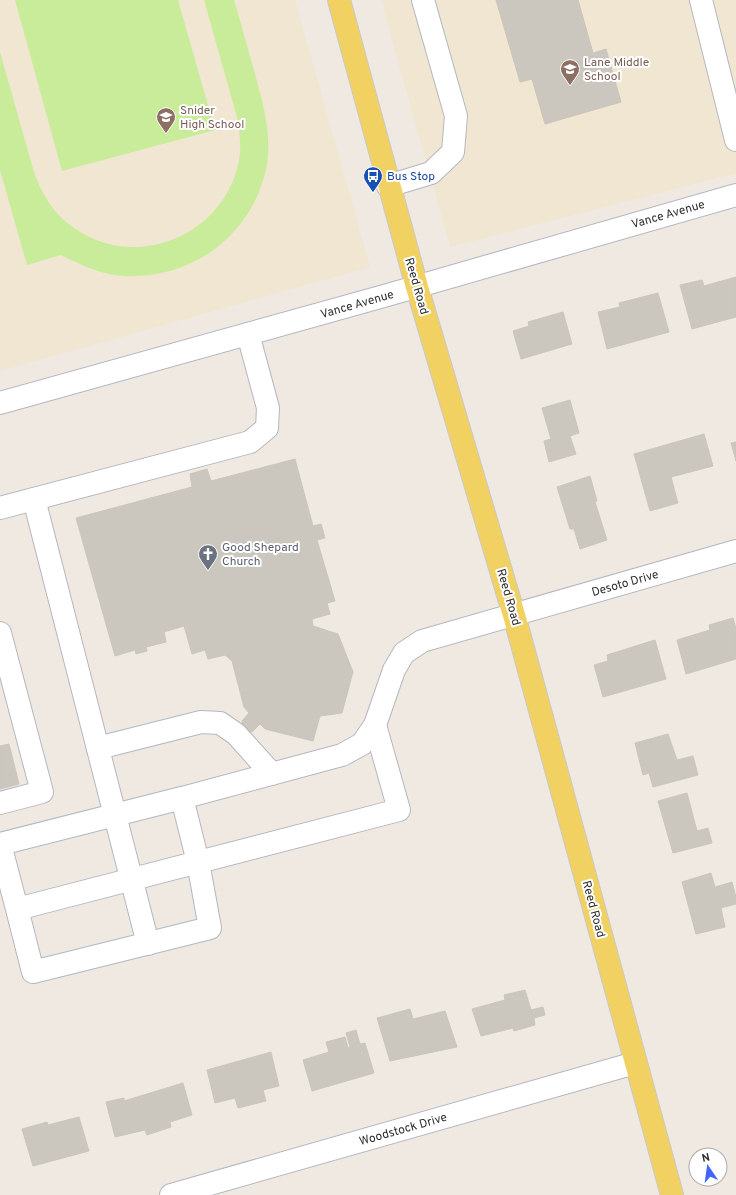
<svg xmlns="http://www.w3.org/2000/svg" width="736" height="1195" viewBox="0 0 736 1195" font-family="Overpass,sans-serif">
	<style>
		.education { fill: #f0e6d1 }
		.pitch { fill: #c9ec9a }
		.building { fill: #cbc7bf; stroke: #cbc5ba }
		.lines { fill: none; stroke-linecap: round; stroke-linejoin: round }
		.minor-casing { stroke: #b4b7c1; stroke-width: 24 }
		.major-casing { stroke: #c9c9c9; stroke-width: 24 }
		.minor { stroke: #fff; stroke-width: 22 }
		.major { stroke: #f2d163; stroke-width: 22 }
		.labels { text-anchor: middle; stroke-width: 4; stroke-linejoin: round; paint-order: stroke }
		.education-label { font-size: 12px; fill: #785e54; stroke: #fff; text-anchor: start }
		.transit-label { font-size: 12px; fill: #164399; stroke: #fff; text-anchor: start }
		.street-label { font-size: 12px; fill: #2e2e2e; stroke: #fff }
		.worship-label { font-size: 12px; fill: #5b616d; stroke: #fff; text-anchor: start }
	</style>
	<rect width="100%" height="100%" fill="#efe9e1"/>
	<!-- education -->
	<g class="education">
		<polygon points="0,0 295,0 370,267 0,371"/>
		<polygon points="381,0 736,0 736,173 450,247"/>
	</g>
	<!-- pitch -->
	<g class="pitch">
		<polygon points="15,0 178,0 215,130 62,171"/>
		<path d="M 204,0 L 234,0 C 241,23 247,47 254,70 C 261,98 270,124 268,153 C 268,165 264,178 260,189 C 239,245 184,279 124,276 C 102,275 81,265 61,255 L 27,265 L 0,170 L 0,52 L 33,169 C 41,193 53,214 74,228 C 139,274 231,232 240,153 C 241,141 239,129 237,117 Z"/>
	</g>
	<!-- building -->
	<g class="building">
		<polygon points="496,0 578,0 593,53 606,49 621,102 545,124 532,79 520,82"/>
		<polygon points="736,277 736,317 692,329 680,285 702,280 704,286"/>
		<polygon points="658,293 669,332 607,349 598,312 620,307 619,303"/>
		<polygon points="563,312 572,344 521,359 513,331 529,326 528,322"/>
		<polygon points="570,400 579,433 570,436 576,454 549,462 544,441 551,439 542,408"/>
		<polygon points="704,434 713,466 671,477 678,503 650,511 634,454"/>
		<polygon points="736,442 736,461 731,443"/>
		<polygon points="295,459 313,526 321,524 325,538 317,540 335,601 327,603 330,614 312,619 313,626 338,634 353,672 342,713 320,716 313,741 265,729 260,724 252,732 243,730 242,721 249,713 244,707 232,661 225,655 208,659 205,650 192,654 184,626 164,632 166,642 146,647 147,651 136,654 135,650 115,656 76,518 192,487 190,474 207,469 211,481"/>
		<polygon points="590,476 597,501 595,502 607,540 580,549 574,529 570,529 557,487"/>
		<polygon points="733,618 736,628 736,659 686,674 677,640 710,630 709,625"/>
		<polygon points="655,640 666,679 603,697 594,665 608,661 607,655"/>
		<polygon points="668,734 677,760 693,756 698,775 653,787 649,773 643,775 635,743"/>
		<polygon points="9,744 19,784 0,789 0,746"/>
		<polygon points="687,793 697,831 708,828 712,843 673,853 658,801"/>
		<polygon points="711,873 715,887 732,882 736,897 736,904 721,908 725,927 696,934 682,882"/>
		<polygon points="525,990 531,1010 543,1007 545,1015 534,1018 535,1025 514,1031 513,1028 481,1036 472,1009 505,1000 504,995"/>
		<polygon points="410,1009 413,1019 445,1011 457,1047 390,1061 377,1018"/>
		<polygon points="356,1030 360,1044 365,1043 374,1073 312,1091 303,1060 329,1052 326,1042 345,1037 348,1048 350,1047 346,1033"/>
		<polygon points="271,1052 279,1086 263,1090 266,1101 238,1108 235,1098 215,1103 207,1070"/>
		<polygon points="183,1083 192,1115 170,1122 171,1127 147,1135 145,1130 115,1137 106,1102 124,1098 124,1101"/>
		<polygon points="79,1117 89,1151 33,1166 22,1129 47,1122 48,1125"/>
	</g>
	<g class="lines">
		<!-- minor casing -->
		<g class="minor-casing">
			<g id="minor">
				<polyline points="701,0 736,140"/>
				<polyline points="388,186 431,173 453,152 456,116 423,0"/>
				<polyline points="0,403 384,296 736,195"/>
				<polyline points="34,499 148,944"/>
				<polyline points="0,508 250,442 267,428 268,408 248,334"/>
				<polyline points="0,633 42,792 0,803"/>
				<polyline points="98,748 201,722 220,723 236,734 272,774"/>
				<polyline points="182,798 342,755 362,744 375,725 394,670 404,653 422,641 736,551"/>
				<polyline points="17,909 33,972 210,928 198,862 182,798 0,844 17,909 399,810 375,725"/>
				<polyline points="171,1195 635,1063"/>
			</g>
		</g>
		<!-- major casing -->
		<g class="major-casing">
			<polyline id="major" points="339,0 417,287 514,615 672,1195"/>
		</g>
		<!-- minor -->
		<use href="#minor" class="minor"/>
		<!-- major -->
		<use href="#major" class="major"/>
	</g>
	<!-- icons -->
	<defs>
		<g id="school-pin" transform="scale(1)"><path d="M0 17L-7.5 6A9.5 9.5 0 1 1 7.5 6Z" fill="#8d6e63" stroke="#fff"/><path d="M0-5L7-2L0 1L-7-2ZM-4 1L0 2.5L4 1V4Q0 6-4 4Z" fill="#fff"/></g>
		<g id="bus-pin" transform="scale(1)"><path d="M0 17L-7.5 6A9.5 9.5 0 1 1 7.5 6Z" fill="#1a4fb4" stroke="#fff"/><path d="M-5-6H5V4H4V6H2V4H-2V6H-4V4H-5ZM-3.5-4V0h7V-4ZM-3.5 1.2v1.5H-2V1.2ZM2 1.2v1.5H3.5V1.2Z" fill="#fff"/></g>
		<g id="church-pin" transform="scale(1)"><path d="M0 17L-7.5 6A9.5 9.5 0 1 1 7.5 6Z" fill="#6b7280" stroke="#fff"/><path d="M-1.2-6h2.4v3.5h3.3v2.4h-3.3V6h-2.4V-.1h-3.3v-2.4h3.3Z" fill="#fff"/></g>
	</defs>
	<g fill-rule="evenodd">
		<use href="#school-pin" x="570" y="69"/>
		<use href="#school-pin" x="166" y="117"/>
		<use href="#bus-pin" x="373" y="176"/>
		<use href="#church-pin" x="208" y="554"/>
	</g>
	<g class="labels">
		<!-- education labels -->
		<g class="education-label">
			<text x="584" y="66">Lane Middle<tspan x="584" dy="14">School</tspan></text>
			<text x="180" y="114">Snider<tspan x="180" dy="14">High School</tspan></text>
		</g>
		<!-- transit labels -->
		<g class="transit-label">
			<text x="387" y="180">Bus Stop</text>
		</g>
		<!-- street labels -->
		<g class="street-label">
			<text transform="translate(668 214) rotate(-16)" y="4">Vance Avenue</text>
			<text transform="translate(417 286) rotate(74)" y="4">Reed Road</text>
			<text transform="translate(357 304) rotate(-16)" y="4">Vance Avenue</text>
			<text transform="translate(625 583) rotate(-16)" y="4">Desoto Drive</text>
			<text transform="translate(509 597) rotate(74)" y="4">Reed Road</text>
			<text transform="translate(594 909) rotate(75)" y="4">Reed Road</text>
			<text transform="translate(403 1129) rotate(-16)" y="4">Woodstock Drive</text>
		</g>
		<!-- worship labels -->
		<g class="worship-label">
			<text x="222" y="551">Good Shepard<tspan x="222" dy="14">Church</tspan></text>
		</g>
	</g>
	<!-- north arrow -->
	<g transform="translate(708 1167) rotate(347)"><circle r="19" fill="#ffffff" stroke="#ababab"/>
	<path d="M0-3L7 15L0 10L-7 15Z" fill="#4264fb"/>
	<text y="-6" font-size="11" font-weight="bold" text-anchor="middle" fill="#2e2e2e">N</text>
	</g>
</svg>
